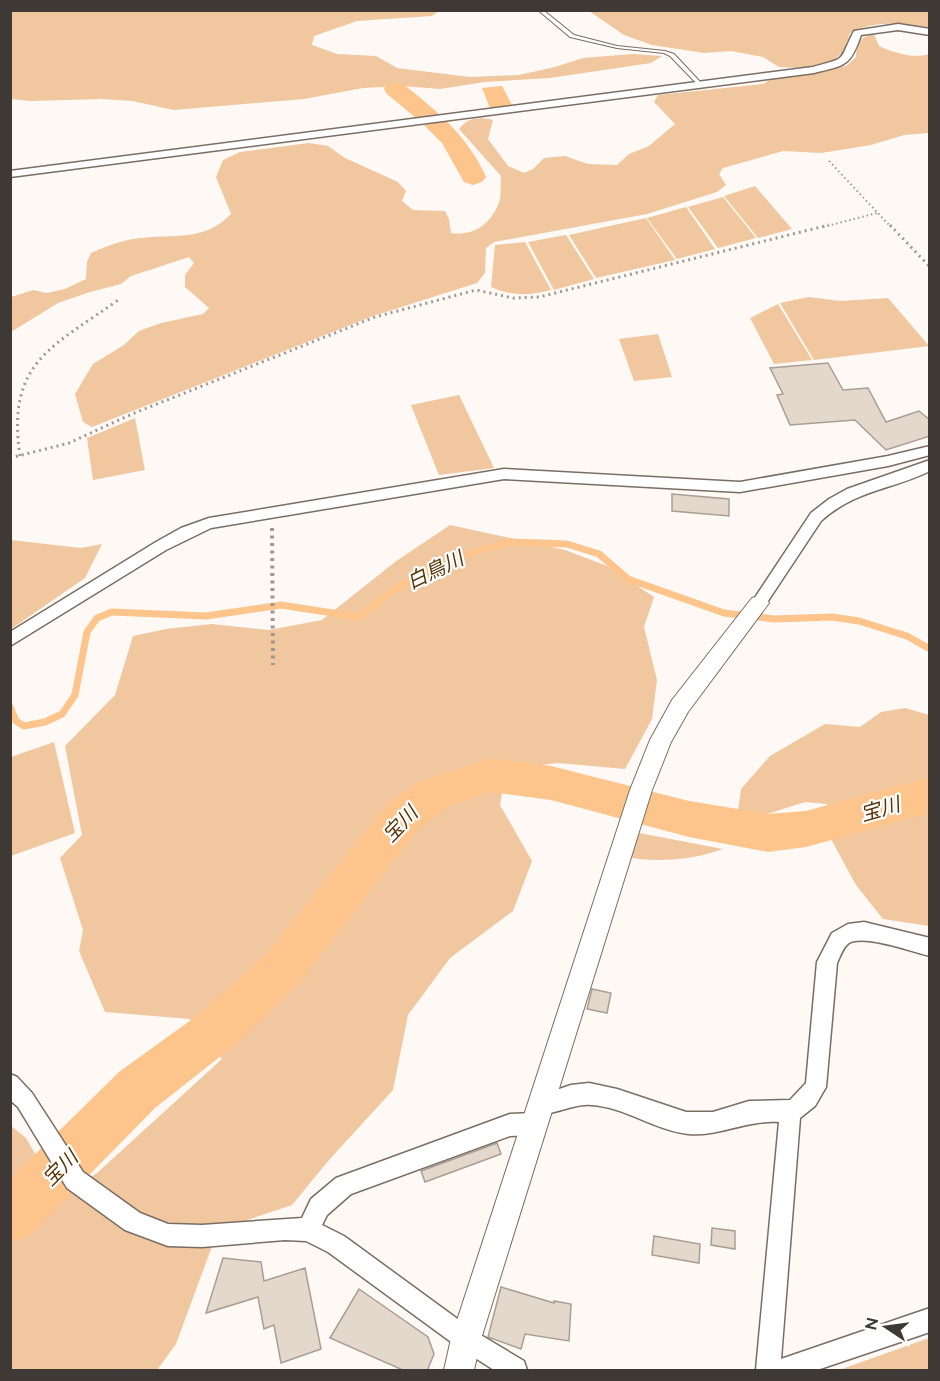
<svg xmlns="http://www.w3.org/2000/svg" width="940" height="1381" viewBox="0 0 940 1381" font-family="Raleway,'Noto Sans JP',sans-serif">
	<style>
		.green { fill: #f0c79e }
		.water { fill: #fdc48b }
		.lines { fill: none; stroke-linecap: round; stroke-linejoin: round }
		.stream { stroke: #fdc48b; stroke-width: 7 }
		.river { fill: #fdc48b; fill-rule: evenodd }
		.building { fill: #e4d8cc; stroke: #a99e92; stroke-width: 1.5 }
		.service-casing { stroke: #796e64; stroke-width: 2 }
		.minor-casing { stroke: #796e64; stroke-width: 3 }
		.tertiary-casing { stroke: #796e64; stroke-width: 2 }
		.path-far2 { stroke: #9d9893; stroke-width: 2; stroke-dasharray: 1.5 3; stroke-linecap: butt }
		.path-far1 { stroke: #9d9893; stroke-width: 3; stroke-dasharray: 2 4; stroke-linecap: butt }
		.path { stroke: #9d9893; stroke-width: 4; stroke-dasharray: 3 4.5; stroke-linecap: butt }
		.service { fill: #fff; fill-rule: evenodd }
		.minor { fill: #fff; fill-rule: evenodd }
		.tertiary { fill: #fff; fill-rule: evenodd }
		.labels { text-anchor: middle; stroke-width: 4.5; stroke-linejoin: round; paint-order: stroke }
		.water-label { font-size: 20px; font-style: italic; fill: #583304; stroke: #fff }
	</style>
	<rect width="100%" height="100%" fill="#fef9f4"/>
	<!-- green -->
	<g class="green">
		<polygon points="11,10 439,11 432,16 357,21 314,36 312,45 337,54 376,56 397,68 470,77 519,75 555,67 583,58 633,54 662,56 651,63 550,78 485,82 440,89 402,86 363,88 304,99 174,110 132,101 102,99 30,101 11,99"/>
		<path d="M 589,11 L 929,11 L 929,29 C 907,21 870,21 850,33 L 844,51 L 832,62 L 801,68 L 779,67 L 763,57 L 731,51 L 704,53 L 652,45 L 624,35 Z"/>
		<path d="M 874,34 L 879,46 C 894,53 914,59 929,54 L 929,133 L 904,135 L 871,145 L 821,153 L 783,151 L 723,168 L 719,174 L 726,185 L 717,192 L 647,214 L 494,242 L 486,248 L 485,273 L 477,283 L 373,316 L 92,427 L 83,422 L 75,394 L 93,364 L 124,345 L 139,331 L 161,323 L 203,314 L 209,308 L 185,287 L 185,275 L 194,263 L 189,257 L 131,276 L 121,284 L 90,292 L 58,303 L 11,332 L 11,297 L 33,290 L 47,293 L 65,289 L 86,279 L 87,262 L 91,253 C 107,246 122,240 140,238 C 174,234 204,242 231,214 L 216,177 L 223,160 L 240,152 L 309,143 L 328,146 L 345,158 L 398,182 L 406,191 L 402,201 L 413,210 L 445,211 L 449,219 L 451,233 C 472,236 489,226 498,205 C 502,198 500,185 501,176 L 459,129 C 468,117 480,117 493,120 L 488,139 L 508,166 L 524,173 L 533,169 L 544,158 L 565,156 L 588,164 L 617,165 L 629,154 L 649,146 L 675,124 L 654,102 L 658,95 L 763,84 L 771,79 L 846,66 L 856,57 C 857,42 859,38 874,34 Z"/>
		<polygon points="755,186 792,229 758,238 724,196"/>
		<polygon points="723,197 756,238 718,248 688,207"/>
		<polygon points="686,207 715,249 677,259 647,218"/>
		<polygon points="646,218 675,260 596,278 569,235"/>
		<polygon points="566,235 594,279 554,290 528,242"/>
		<path d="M 525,242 L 551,290 C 529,296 511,296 491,287 L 495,245 Z"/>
		<polygon points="809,297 840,301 888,298 929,346 814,360 780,303"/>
		<polygon points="778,304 812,360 774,364 750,318"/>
		<polygon points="658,334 672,377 634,381 619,339"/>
		<polygon points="459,395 494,468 439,475 411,405"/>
		<polygon points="135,418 145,470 93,480 87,438"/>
		<polygon points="450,525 565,550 607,566 654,597 644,627 657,680 652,719 625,769 558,763 506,769 500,805 532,861 513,911 450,958 408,1015 393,1090 329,1160 292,1205 218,1230 176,1344 157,1370 11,1370 10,1125 26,1138 60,1197 97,1173 222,1059 190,1019 105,1012 79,951 83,930 60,858 82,835 65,746 115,695 133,636 166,629 212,624 269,630 322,620 395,562"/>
		<polygon points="11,540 81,548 102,544 85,578 11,629"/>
		<polygon points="905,708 929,715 929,926 883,919 856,885 832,841 827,804 805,802 764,815 738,811 741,789 770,756 825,724 860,727 881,712"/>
		<polygon points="54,742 75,833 11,856 11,757"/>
		<path d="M 634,832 L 723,849 C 693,860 658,863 625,857 Z"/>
		<polygon points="929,1338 929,1370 839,1370"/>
	</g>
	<!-- water -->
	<polygon class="water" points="502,86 512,105 490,108 482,88"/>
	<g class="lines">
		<!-- stream -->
		<polyline class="stream" points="10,707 16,721 24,726 45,722 62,714 75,695 87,632 97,618 112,612 206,616 281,605 359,617 394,590 430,569 464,555 511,542 567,544 599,554 628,579 724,613 775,619 832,617 859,621 907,636 930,649"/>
		<!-- river -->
		<g class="river">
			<path d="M 395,82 L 403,84 C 437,111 468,136 486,177 L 482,182 L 473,185 L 464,182 L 442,143 L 422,123 L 387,94 L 384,89 L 387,84 Z"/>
			<polygon points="491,758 551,766 689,801 768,814 806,811 930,777 930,813 806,847 768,852 689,837 551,800 491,792 450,806 419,828 299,983 236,1044 155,1108 29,1236 10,1243 10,1179 119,1072 202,1012 267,953 389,802 421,781"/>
		</g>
	</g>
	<!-- building -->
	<g class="building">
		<polygon points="828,363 843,390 868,388 886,422 919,411 930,420 930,436 886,450 855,420 790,425 777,395 783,394 770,368"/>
		<polygon points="672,494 729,499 729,516 672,511"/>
		<polygon points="592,989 611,993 607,1013 587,1009"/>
		<polygon points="497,1143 501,1154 425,1182 421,1171"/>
		<polygon points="712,1228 735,1231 735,1249 711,1245"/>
		<polygon points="654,1236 700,1244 699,1263 652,1255"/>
		<polygon points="223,1258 261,1262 264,1281 305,1268 321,1349 281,1363 274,1325 264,1329 258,1297 206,1313"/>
		<polygon points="501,1287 554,1303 554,1301 571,1304 569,1341 525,1334 521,1349 488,1337"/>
		<polygon points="359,1289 428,1337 434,1354 427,1371 405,1371 330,1338"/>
	</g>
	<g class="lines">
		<!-- service casing -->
		<g class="service-casing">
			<polygon id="service" points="538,10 543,10 574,35 617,46 665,51 674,54 704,86 700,87 670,56 664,53 617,48 570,37"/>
		</g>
		<!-- minor casing -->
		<g class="minor-casing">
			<g id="minor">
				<path d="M 898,24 L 930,29 L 930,35 L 898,30 L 861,35 C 850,67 845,65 814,73 L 10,177 L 10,171 L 813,67 C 849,57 838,62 854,31 Z"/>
				<polygon points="930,446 930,455 888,466 740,492 504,479 211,528 166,550 10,646 10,632 156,542 181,528 209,518 504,469 740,482 888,456"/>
				<path d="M 930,460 L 930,471 C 891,490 855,490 821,521 L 764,607 L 754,607 L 751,603 L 754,599 L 811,513 L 829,499 L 847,489 Z"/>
				<path d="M 864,922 L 930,938 L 930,956 C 912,952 865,934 849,943 C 843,947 840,957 837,963 L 826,1087 L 815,1106 L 800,1118 L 781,1359 L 930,1308 L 930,1332 L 817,1370 L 756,1370 L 779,1122 C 745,1120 719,1137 688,1134 C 654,1130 625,1107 591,1105 C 572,1103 549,1119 533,1112 L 529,1105 L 533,1098 L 571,1085 L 589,1083 L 617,1089 L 686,1112 L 713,1112 L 749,1101 L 790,1100 L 806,1083 L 817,962 L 832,933 L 848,924 Z"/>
				<polygon points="10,1074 17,1077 32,1093 83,1172 140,1213 168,1224 202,1225 302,1218 311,1199 336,1178 510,1114 533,1113 541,1116 544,1124 541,1132 533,1135 510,1136 351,1194 327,1215 322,1225 344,1236 474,1331 524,1361 527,1370 494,1370 458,1347 328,1252 306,1241 285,1240 202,1247 168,1246 125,1230 67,1188 18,1107 10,1100"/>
			</g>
		</g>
		<!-- tertiary casing -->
		<g class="tertiary-casing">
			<polygon id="tertiary" points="759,596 766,598 769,603 688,712 671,742 652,790 481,1339 474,1370 444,1370 451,1339 630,790 650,740 672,700 752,598"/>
		</g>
		<!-- path-far2 -->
		<g class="path-far2">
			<polyline points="829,161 891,227"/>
			<polyline points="823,227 877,213"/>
		</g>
		<!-- path-far1 -->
		<g class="path-far1">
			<polyline points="890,225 930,267"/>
			<path d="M 20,456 C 6,361 53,347 121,298"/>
			<polyline points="10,458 69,443 132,414 375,317 476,290 513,298 539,297 829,225"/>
		</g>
		<!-- path -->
		<polyline class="path" points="272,528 273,665"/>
		<!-- service -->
		<use href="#service" class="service"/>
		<!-- minor -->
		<use href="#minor" class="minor"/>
		<!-- tertiary -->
		<use href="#tertiary" class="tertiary"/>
	</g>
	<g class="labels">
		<!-- water labels -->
		<g class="water-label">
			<text transform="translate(435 570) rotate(-26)" y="7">白鳥川</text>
			<text transform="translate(880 809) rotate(-16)" y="7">宝川</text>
			<text transform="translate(400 824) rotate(-46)" y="7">宝川</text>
			<text transform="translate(60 1168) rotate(-45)" y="7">宝川</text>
		</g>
	</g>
	<!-- border -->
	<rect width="940" height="1381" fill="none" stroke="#3e3934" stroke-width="24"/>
	<!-- north arrow -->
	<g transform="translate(886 1327) rotate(283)" stroke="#ffffff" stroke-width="4.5" paint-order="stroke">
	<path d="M0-4.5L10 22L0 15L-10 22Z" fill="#3e3934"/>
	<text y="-9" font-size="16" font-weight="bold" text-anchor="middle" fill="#3e3934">N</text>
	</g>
</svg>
